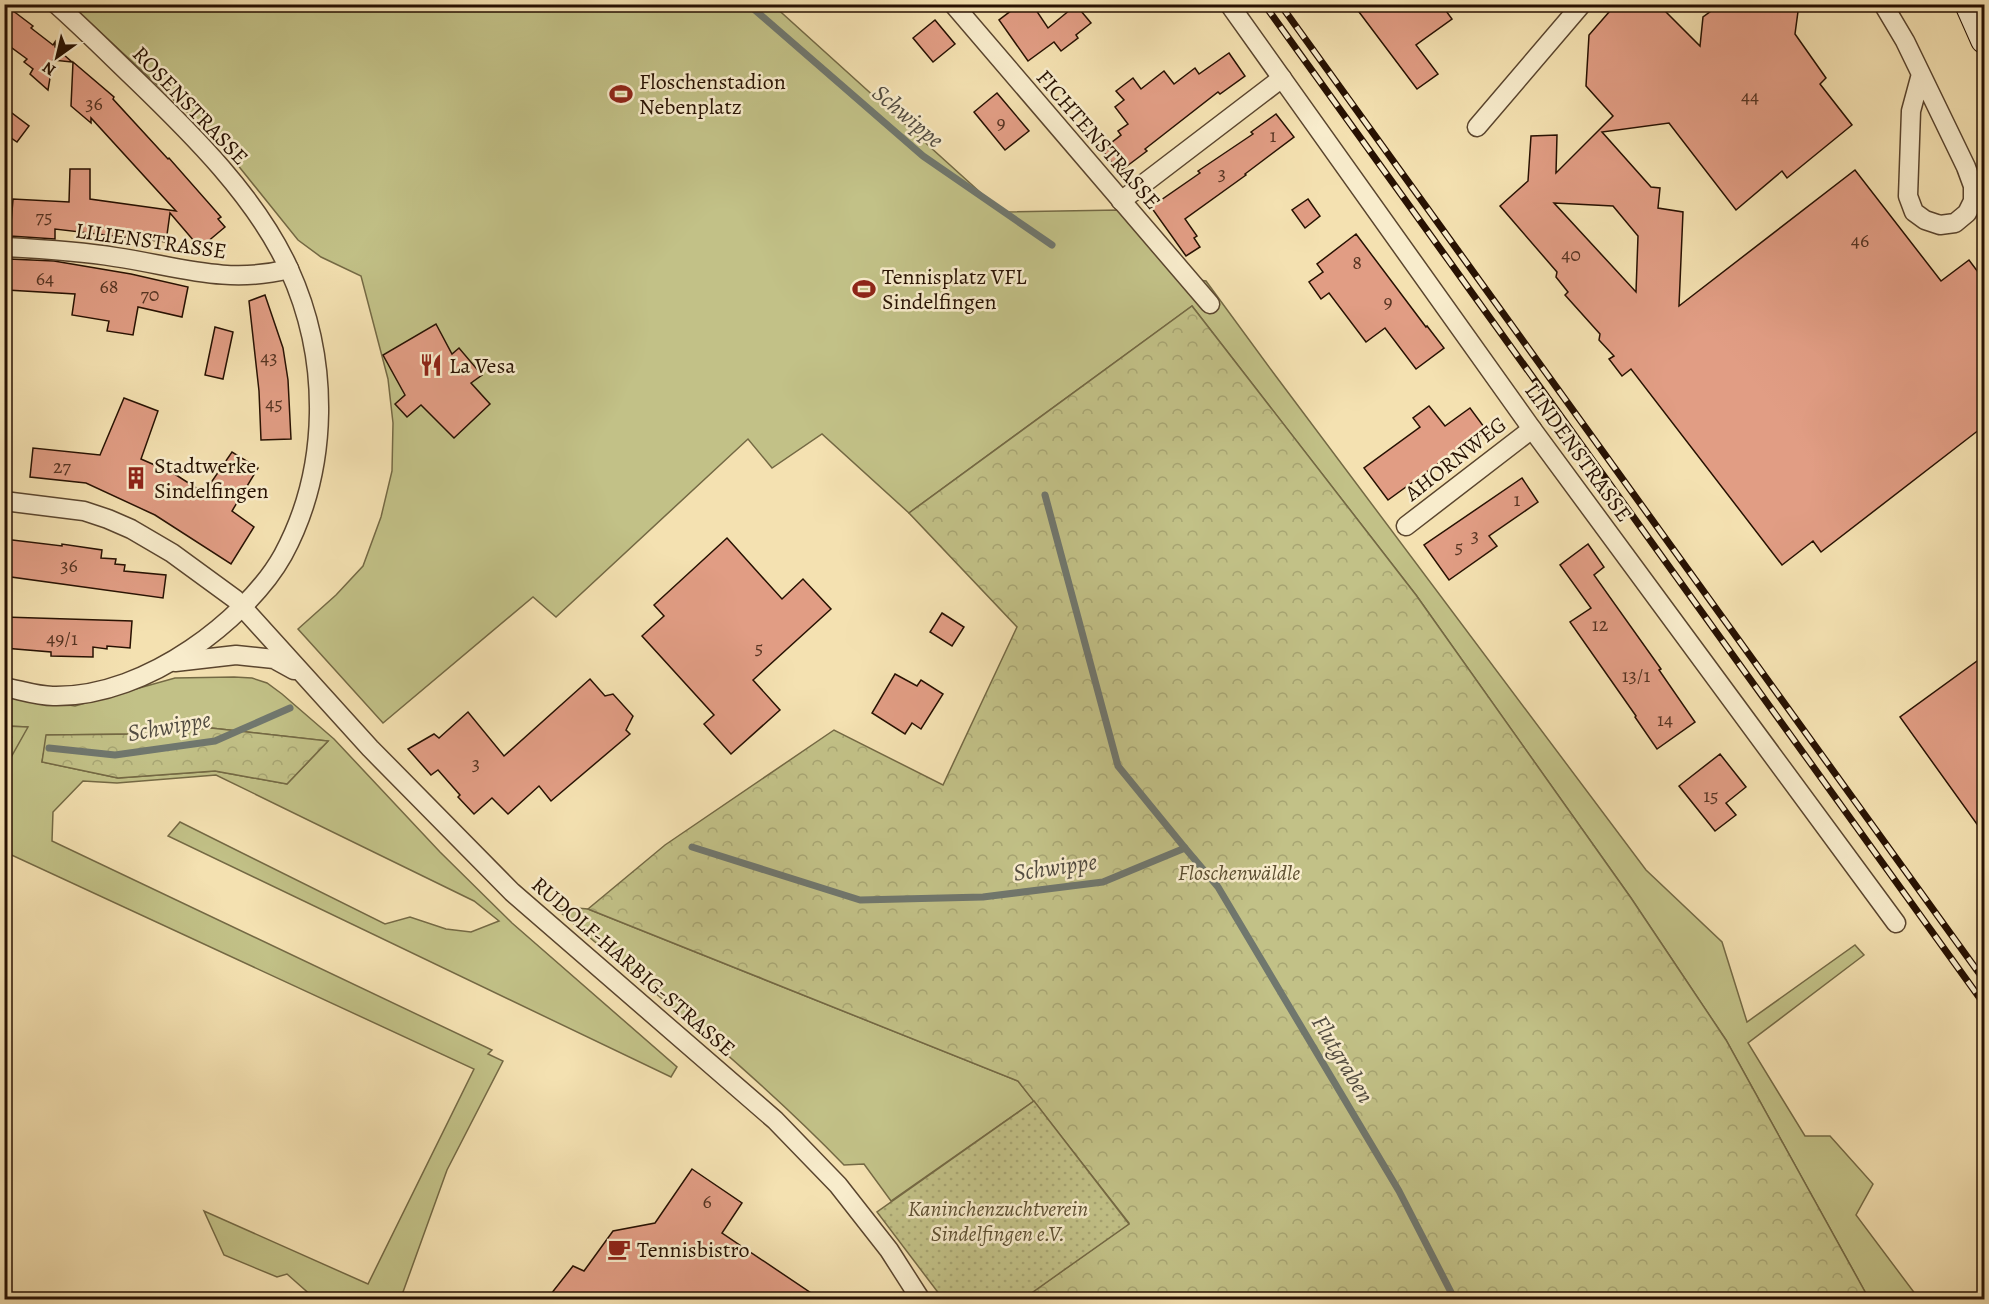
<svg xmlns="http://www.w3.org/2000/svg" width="1989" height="1304" viewBox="0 0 1989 1304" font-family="Alegreya,serif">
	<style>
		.grass { fill: #c2c187; stroke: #746944; stroke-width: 1.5; fill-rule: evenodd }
		.forest { fill: url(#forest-crowns); stroke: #746944; stroke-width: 1.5 }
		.garden { fill: url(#garden-dots); stroke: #746944; stroke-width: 1.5 }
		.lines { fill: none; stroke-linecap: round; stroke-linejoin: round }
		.stream { stroke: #70776e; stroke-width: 7 }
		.building { fill: #e19d84; stroke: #271102; stroke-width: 1.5; fill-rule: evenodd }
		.street-casing { stroke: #5a452e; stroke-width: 21 }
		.secondary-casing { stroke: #271102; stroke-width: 28 }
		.street { stroke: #f8eccc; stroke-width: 18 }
		.secondary { stroke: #f8eccc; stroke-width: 26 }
		.rail-casing { stroke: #271102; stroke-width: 7 }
		.rail { stroke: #f8eccc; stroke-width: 4.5; stroke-dasharray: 14; stroke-linecap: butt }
		.labels { text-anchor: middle; stroke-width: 5; stroke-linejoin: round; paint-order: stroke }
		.number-label { font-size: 20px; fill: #563422 }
		.poi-label { font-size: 22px; fill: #271102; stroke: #f8eccc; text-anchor: start }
		.street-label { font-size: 22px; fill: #271102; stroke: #f8eccc }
		.park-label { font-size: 22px; font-style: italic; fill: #5d4f31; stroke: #f8eccc }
		.water-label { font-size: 24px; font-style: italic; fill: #524c41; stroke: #f8eccc }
	</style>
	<defs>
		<pattern id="forest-crowns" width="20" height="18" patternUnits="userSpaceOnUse" patternTransform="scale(1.5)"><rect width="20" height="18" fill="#c2c187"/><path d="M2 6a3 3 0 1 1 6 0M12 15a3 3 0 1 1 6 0" fill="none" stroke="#a7a573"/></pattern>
		<pattern id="garden-dots" width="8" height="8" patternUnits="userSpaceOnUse" patternTransform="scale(1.5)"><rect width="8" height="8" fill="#c2c187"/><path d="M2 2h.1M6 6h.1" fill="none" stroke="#a7a573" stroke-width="1.8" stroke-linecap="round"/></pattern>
	</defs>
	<rect width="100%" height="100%" fill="#f4e1b1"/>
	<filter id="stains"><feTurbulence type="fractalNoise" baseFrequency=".00333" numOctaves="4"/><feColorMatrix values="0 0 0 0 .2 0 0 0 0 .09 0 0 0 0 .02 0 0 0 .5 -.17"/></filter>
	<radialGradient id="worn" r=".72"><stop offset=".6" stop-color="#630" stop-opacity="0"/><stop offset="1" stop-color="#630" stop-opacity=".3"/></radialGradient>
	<!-- grass -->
	<g class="grass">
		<polygon points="71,5 773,5 1002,212 1119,210 1192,279 1206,281 1275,375 1646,870 1722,942 1747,1022 1855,945 1864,955 1748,1043 1805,1136 1830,1136 1873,1184 1856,1215 1919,1299 1869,1299 1726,1040 1631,898 1416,595 1192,306 909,513 822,434 772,468 748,439 556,617 533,597 383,723 298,629 336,595 363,566 381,517 392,471 393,423 388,379 361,276 321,257 298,240 220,143"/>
		<path d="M 234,677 L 252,678 L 267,683 L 282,694 L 334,739 L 440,852 L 512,923 L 677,1067 L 671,1077 L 168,836 L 180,822 L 385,924 L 410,917 L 446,929 L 471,932 L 499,921 L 474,901 L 216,775 L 117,783 L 83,781 L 53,812 L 52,841 L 492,1050 L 488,1054 L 503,1061 L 447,1170 L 403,1292 L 394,1299 L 329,1300 L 313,1297 L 287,1274 L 277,1277 L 224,1255 L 204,1211 L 368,1284 L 474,1069 L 5,852 L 4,768 L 27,727 L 5,726 L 5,695 L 75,706 L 175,678 ZM 211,728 L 328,741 L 287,784 L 215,771 L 118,778 L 42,762 L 47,735 L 141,734 Z"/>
		<path d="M 553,906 L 588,909 L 1018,1081 L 1034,1101 L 891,1201 L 864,1164 L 844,1165 C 754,1072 651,991 553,906 Z"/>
	</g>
	<!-- forest -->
	<g class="forest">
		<polygon points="1192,306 1416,595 1631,898 1726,1040 1869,1299 1023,1299 1129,1223 1018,1081 588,909 665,845 834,730 943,785 1017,627 909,513"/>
		<polygon points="5,726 28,727 5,768 4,726"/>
		<polygon points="211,728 328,741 287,784 215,771 118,778 42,762 46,735 141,734"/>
	</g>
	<!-- garden -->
	<polygon class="garden" points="1034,1101 1129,1224 1023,1299 943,1299 877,1212"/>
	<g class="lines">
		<!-- stream -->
		<g class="stream">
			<polyline points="748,4 923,156 1052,245"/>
			<polyline points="49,748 115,755 215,741 290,708"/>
			<polyline points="692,847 860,900 983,897 1103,882 1185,848 1118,766 1045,495"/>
			<polyline points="1185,848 1218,887 1399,1191 1455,1300"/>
		</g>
	</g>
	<!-- building -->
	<g class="building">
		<polygon points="4,4 33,26 31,28 53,45 55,42 55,47 72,62 53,60 48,90 30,74 33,69 24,62 27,59 4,42"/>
		<polygon points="1020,4 1032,4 1048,28 1076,5 1091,23 1076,35 1078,38 1061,51 1054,42 1028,61 999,20"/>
		<polygon points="1353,4 1441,4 1452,19 1416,45 1438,74 1417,89"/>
		<path d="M 1616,4 L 1658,4 L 1700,46 L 1703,17 L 1721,4 L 1799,4 L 1795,34 L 1826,78 L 1820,84 L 1852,125 L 1787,178 L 1782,171 L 1736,210 L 1669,123 L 1602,132 L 1651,187 L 1660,188 L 1658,208 L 1683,212 L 1679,306 L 1855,170 L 1941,281 L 1969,260 L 1984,280 L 1984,426 L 1821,552 L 1813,541 L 1782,565 L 1631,369 L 1622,376 L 1609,359 L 1614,356 L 1599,340 L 1600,334 L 1565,295 L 1568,292 L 1556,277 L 1557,272 L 1500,206 L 1528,181 L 1531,136 L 1557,135 L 1556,173 L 1613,116 L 1586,86 L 1589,35 ZM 1554,203 L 1613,206 L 1638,236 L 1636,292 Z"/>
		<polygon points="935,20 955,44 933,62 913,38"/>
		<polygon points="1229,53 1245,76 1220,94 1218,92 1145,149 1147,151 1119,172 1102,150 1121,135 1118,131 1128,124 1115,107 1124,100 1116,91 1133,78 1141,89 1164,71 1174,84 1195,68 1199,74"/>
		<polygon points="73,62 114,97 113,99 168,159 169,158 221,217 218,219 225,227 200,248 170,213 166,242 55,229 55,239 10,236 13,199 69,202 70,169 90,169 90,199 176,211 91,118 91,123 71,106"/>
		<polygon points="997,93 1029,131 1005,150 974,112"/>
		<polygon points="4,107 29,126 17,142 4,133"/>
		<polygon points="1276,114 1294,137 1245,174 1246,175 1185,219 1197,236 1194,238 1200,247 1186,256 1151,207 1200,173 1198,171 1253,134 1251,132"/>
		<polygon points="1308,199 1320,216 1305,228 1292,210"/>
		<polygon points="1356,234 1426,327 1427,326 1444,348 1416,369 1385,328 1366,342 1329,293 1321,299 1309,282 1323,272 1317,264"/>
		<polygon points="9,259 54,261 131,274 188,287 182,317 138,307 133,335 107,331 109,321 72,315 75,294 7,290"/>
		<polygon points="265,295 283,348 288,380 291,439 261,440 259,391 249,301"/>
		<polygon points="436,324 452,354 459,348 482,375 471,383 490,404 454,438 421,405 407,417 395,404 405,395 383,355"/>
		<polygon points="215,327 233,332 223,379 205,375"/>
		<polygon points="124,398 158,411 141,459 173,473 204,493 232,452 258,468 232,511 254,527 231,564 155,515 86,483 30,477 33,448 100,455"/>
		<polygon points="1429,406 1445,426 1470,408 1487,431 1458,452 1457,450 1388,500 1364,468 1420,427 1413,418"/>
		<polygon points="1522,478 1538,502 1489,536 1497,546 1449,580 1424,545"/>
		<polygon points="727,538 782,599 803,579 831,609 753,680 780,710 731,754 704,724 714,715 642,636 664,616 654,605"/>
		<polygon points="4,539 62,546 62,544 102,550 101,558 116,559 115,564 125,565 124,571 166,575 163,598 4,576"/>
		<polygon points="1588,544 1604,567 1594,575 1661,669 1659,670 1695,722 1657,749 1635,717 1636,716 1570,622 1591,608 1560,565"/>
		<polygon points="942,613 964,627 952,646 930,632"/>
		<polygon points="4,617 132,621 130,648 107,646 107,649 93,647 93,657 51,656 51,652 4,648"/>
		<polygon points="1984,656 1984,834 1900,717"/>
		<polygon points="895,674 917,686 921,680 943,694 921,729 912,723 905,734 872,713"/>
		<polygon points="590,679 605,696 613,694 633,716 626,730 630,734 551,801 539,786 508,814 492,798 474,814 458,797 460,795 438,770 431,775 408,749 434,734 439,738 468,712 504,756"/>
		<polygon points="1720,754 1746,787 1726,803 1736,815 1715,831 1679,786"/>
		<polygon points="692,1169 742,1203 722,1233 820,1299 547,1299 573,1266 584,1271 613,1231 655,1223"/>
	</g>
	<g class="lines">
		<!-- street casing -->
		<g class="street-casing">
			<g id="street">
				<polyline points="953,4 1210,304"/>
				<polyline points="1229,4 1532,429 1896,923"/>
				<polyline points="1883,4 1905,41 1921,74 1911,111 1908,196 1914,212 1925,220 1940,225 1955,223 1967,213 1973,201 1973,186 1966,167 1921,74"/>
				<polyline points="1477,127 1582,4"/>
				<polyline points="1121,201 1282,78"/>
				<path d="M 4,247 C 41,249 79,251 115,257 C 177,266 226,285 289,269"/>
				<polyline points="4,501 84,511 108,519 131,529 172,553 235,599 370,748 512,892 775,1120 838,1185 889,1250 921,1300"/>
				<polyline points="1406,526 1532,429"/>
				<polyline points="175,662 236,655 274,659 294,670"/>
				<path d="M 4,687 C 20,690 37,696 53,696 C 102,697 151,676 191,649 C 225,626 263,591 283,555 C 330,468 330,359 289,269 C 257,198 191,133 135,79 C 109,54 83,28 56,4"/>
			</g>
		</g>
		<!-- secondary casing -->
		<g class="secondary-casing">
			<polyline id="secondary" points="1968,4 1984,40"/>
		</g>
		<!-- street -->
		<use href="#street" class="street"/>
		<!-- secondary -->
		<use href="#secondary" class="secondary"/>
		<!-- rail casing -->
		<g class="rail-casing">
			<g id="rail">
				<polyline points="1264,4 1984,1004"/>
				<polyline points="1280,4 1984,980"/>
			</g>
		</g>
		<!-- rail -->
		<use href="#rail" class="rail"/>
	</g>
	<!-- icons -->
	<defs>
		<g id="stadium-bare" transform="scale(1.8)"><path d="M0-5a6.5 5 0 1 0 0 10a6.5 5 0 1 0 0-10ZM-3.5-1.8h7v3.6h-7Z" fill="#8f2418" stroke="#f8eccc" stroke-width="2.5" paint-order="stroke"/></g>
		<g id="restaurant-bare" transform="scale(1.8)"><path d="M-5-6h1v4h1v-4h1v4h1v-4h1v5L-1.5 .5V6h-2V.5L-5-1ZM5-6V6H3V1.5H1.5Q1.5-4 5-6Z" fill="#8f2418" stroke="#f8eccc" stroke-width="2.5" paint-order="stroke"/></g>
		<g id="building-bare" transform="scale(1.8)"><path d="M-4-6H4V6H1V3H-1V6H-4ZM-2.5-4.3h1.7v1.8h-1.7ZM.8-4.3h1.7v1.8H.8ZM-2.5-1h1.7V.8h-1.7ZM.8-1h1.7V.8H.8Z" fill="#8f2418" stroke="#f8eccc" stroke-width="2.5" paint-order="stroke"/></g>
		<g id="cafe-bare" transform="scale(1.8)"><path d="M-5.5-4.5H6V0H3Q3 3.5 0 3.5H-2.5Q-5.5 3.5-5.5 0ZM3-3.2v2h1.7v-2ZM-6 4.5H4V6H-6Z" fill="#8f2418" stroke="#f8eccc" stroke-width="2.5" paint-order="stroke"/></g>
	</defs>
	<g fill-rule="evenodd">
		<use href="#stadium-bare" x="621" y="94"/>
		<use href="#stadium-bare" x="864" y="289"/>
		<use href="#restaurant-bare" x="431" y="365"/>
		<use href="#building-bare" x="136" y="478"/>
		<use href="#cafe-bare" x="619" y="1249"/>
	</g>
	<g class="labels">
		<!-- number labels -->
		<g class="number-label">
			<text x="1750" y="103">44</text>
			<text x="94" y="110">36</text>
			<text x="1001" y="129">9</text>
			<text x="1273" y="142">1</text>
			<text x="1222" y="180">3</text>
			<text x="44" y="223">75</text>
			<text x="1860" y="247">46</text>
			<text x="1571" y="261">40</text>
			<text x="1357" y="269">8</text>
			<text x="45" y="285">64</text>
			<text x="109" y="293">68</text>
			<text x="150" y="301">70</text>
			<text x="1388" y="308">9</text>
			<text x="269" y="364">43</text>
			<text x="274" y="410">45</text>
			<text x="62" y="473">27</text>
			<text x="1517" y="506">1</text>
			<text x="1475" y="542">3</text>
			<text x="1459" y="553">5</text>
			<text x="69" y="572">36</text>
			<text x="1600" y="631">12</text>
			<text x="62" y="645">49/1</text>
			<text x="759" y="654">5</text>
			<text x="1636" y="682">13/1</text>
			<text x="1665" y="726">14</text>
			<text x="476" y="770">3</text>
			<text x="1711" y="802">15</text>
			<text x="707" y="1208">6</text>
		</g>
		<!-- poi labels -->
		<g class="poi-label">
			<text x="639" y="89">Floschenstadion<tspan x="639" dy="25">Nebenplatz</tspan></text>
			<text x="882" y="284">Tennisplatz VFL<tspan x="882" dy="25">Sindelfingen</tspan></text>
			<text x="449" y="373">La Vesa</text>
			<text x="154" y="473">Stadtwerke<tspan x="154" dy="25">Sindelfingen</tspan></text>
			<text x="637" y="1257">Tennisbistro</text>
		</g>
		<!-- street labels -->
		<g class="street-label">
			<text transform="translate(191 105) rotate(46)" y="8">ROSENSTRASSE</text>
			<text transform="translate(1099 139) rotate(49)" y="8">FICHTENSTRASSE</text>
			<text transform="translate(151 240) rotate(8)" y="8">LILIENSTRASSE</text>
			<text transform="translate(1579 452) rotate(54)" y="8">LINDENSTRASSE</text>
			<text transform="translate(1455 458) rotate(-38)" y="8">AHORNWEG</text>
			<text transform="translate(634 966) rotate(41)" y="8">RUDOLF-HARBIG-STRASSE</text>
		</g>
		<!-- park labels -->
		<g class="park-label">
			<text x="1239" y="880">Floschenwäldle</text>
			<text x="998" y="1216">Kaninchenzuchtverein<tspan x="998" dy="25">Sindelfingen e.V.</tspan></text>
		</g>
		<!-- water labels -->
		<g class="water-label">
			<text transform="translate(908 116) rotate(40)" y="8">Schwippe</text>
			<text transform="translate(169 726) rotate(-10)" y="8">Schwippe</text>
			<text transform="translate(1055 867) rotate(-8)" y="8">Schwippe</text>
			<text transform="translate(1343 1059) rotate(59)" y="8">Flutgraben</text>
		</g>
	</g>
	<!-- margin -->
	<rect width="1989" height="1304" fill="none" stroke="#f4e1b1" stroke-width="24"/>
	<rect x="6" y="6" width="1977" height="1292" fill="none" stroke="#271102" stroke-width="3"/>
	<rect x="12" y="12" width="1965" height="1280" fill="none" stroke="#271102" stroke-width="1.5"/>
	<!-- north arrow -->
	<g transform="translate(57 57) rotate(214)" stroke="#f8eccc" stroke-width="4.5" paint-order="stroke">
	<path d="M0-4.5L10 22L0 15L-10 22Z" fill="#271102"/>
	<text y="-9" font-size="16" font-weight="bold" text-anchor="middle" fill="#271102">N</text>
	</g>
	<rect width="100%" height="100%" filter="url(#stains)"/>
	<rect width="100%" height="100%" fill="url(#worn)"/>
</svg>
